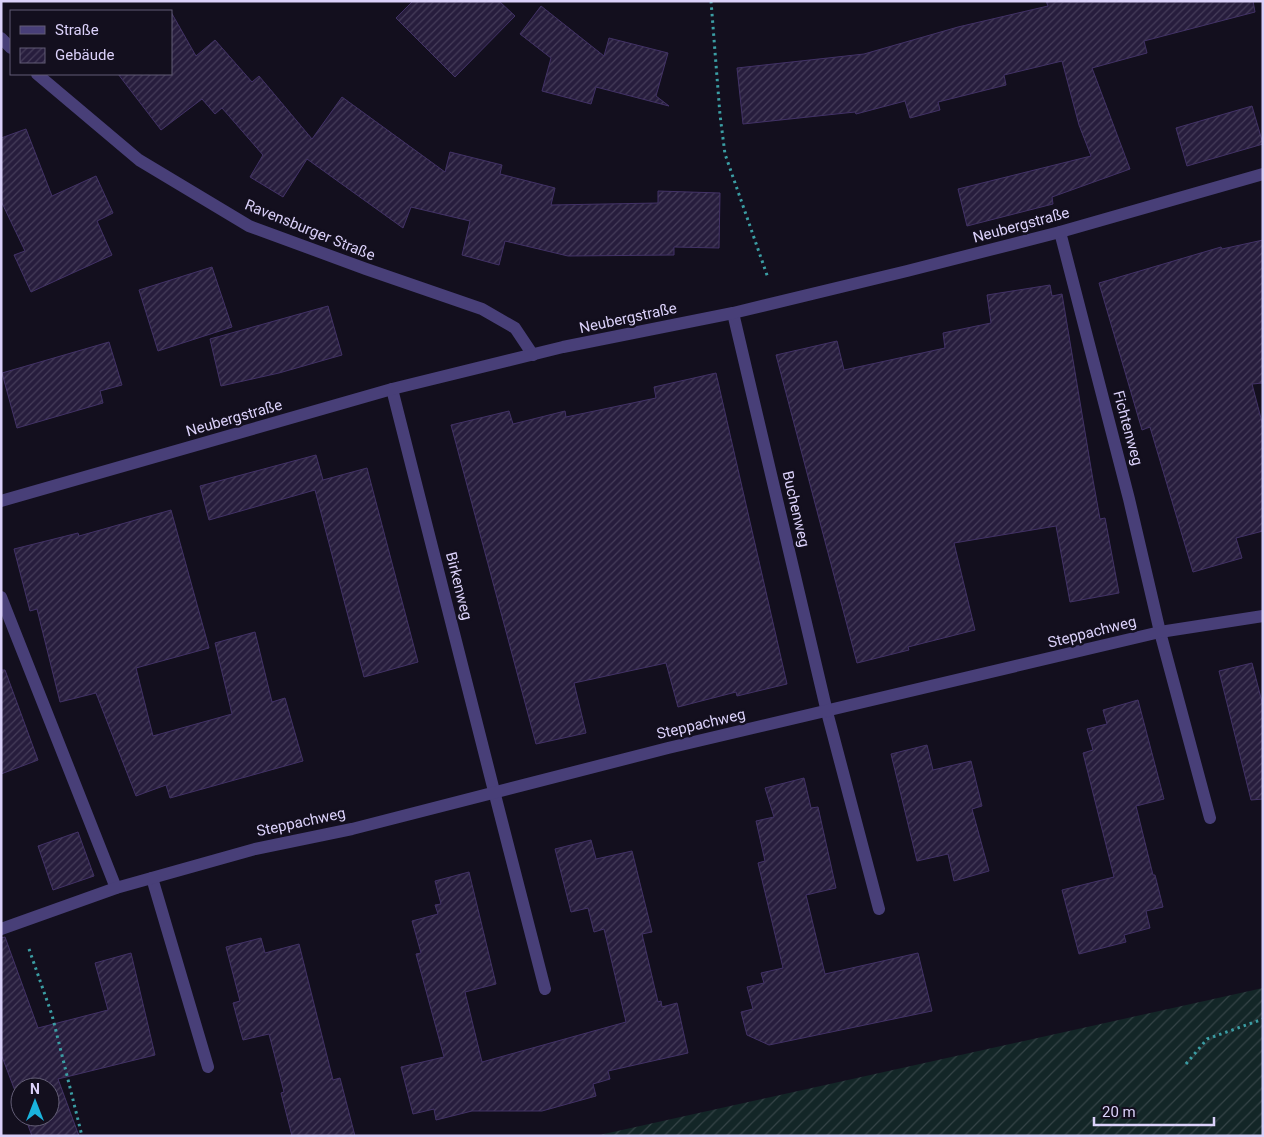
<svg xmlns="http://www.w3.org/2000/svg" width="1264" height="1137" viewBox="0 0 1264 1137" font-family="Roboto,sans-serif">
	<style>
		.garden { fill: url(#garden-furrows) }
		.building { fill: url(#building-hatch); stroke: #423266 }
		.lines { fill: none; stroke-linecap: round; stroke-linejoin: round }
		.path { stroke: #3b9ea4; stroke-width: 3; stroke-dasharray: 2.5 4; stroke-linecap: butt }
		.lane { stroke: #483f78; stroke-width: 12 }
		.street { stroke: #483f78; stroke-width: 12 }
		.labels { text-anchor: middle; stroke-width: 5; stroke-linejoin: round; paint-order: stroke }
		.street-label { font-size: 15px; fill: #dbd1fa; stroke: #130f1e }
	</style>
	<defs>
		<pattern id="garden-furrows" width="10" height="10" patternUnits="userSpaceOnUse" patternTransform="scale(1.25)"><rect width="10" height="10" fill="#132627"/><path d="M-1 1l2-2M0 10L10 0M9 11l2-2" fill="none" stroke="#354447"/></pattern>
		<pattern id="building-hatch" width="6" height="6" patternUnits="userSpaceOnUse" patternTransform="scale(1.25)"><rect width="6" height="6" fill="#271d3d"/><path d="M-1 1l2-2M0 6l6-6M5 7l2-2" fill="none" stroke="#463d5a"/></pattern>
	</defs>
	<rect width="100%" height="100%" fill="#130f1e"/>
	<!-- garden -->
	<polygon class="garden" points="1263,988 1263,1136 595,1136"/>
	<!-- building -->
	<g class="building">
		<polygon points="413,1 499,1 515,16 455,77 396,18"/>
		<polygon points="1046,1 1253,1 1255,12 1144,41 1147,53 1092,68 1130,169 1052,197 1053,204 967,226 958,189 1091,156 1079,125 1062,61 1004,75 1006,85 938,102 940,110 910,118 905,101 856,114 855,112 743,124 737,68 864,54 958,27 1048,6"/>
		<polygon points="541,6 604,56 609,38 668,53 656,96 669,106 596,87 591,104 542,91 551,58 520,34"/>
		<polygon points="171,12 196,56 215,40 252,82 259,76 312,139 342,97 445,172 450,152 502,165 500,174 555,188 551,205 658,203 658,191 720,193 719,248 674,247 674,255 568,256 505,241 499,265 462,255 470,221 411,207 403,228 307,159 283,197 250,177 263,155 222,108 215,114 202,99 161,130 118,74 171,74"/>
		<polygon points="1252,106 1263,144 1187,166 1176,128"/>
		<polygon points="26,129 52,196 96,176 113,213 97,221 112,255 31,292 14,255 25,251 1,201 1,138"/>
		<polygon points="1263,240 1263,383 1252,384 1263,426 1263,531 1236,538 1242,558 1193,572 1150,427 1142,430 1099,283 1221,247 1222,249"/>
		<polygon points="212,267 232,327 158,351 139,290"/>
		<polygon points="1050,285 1052,296 1062,294 1093,480 1100,519 1105,518 1119,593 1070,602 1056,526 954,543 975,630 908,647 909,650 857,663 776,355 837,341 844,370 945,348 943,333 991,323 987,295"/>
		<polygon points="328,306 342,355 279,373 221,386 210,339"/>
		<polygon points="109,342 122,385 100,391 103,403 17,428 2,373"/>
		<polygon points="716,373 787,684 737,696 736,692 678,707 666,663 574,683 586,733 536,744 451,425 509,411 513,424 565,411 566,417 656,398 654,387"/>
		<polygon points="316,455 323,480 367,468 418,662 364,677 315,490 209,520 200,486"/>
		<polygon points="171,510 209,648 136,668 153,736 232,714 215,643 255,632 272,702 285,698 303,761 170,798 166,785 136,796 96,693 60,702 37,609 30,611 14,549 78,533 79,536"/>
		<polygon points="1252,663 1263,706 1263,799 1251,800 1219,671"/>
		<polygon points="1,670 5,670 38,760 1,774"/>
		<polygon points="1138,700 1164,799 1136,806 1153,875 1155,875 1163,907 1146,911 1150,928 1124,935 1126,942 1079,954 1062,890 1114,877 1083,753 1093,750 1087,729 1107,724 1103,710"/>
		<polygon points="927,745 933,770 971,761 982,806 972,809 989,871 954,881 948,854 917,861 891,754"/>
		<polygon points="804,778 811,808 818,807 836,888 806,895 825,974 918,953 932,1011 769,1045 747,1035 741,1012 753,1009 747,987 764,983 761,973 783,968 758,863 765,861 756,821 774,817 765,788"/>
		<polygon points="78,832 94,876 53,890 38,846"/>
		<polygon points="591,840 596,859 632,851 652,932 642,934 658,1002 661,1001 662,1007 677,1003 688,1053 608,1071 610,1079 593,1084 596,1096 542,1111 472,1111 436,1120 434,1109 413,1114 401,1067 444,1057 416,954 421,953 412,921 438,914 435,905 441,904 435,881 469,872 496,984 465,992 482,1062 626,1022 604,929 594,932 588,908 571,912 555,849"/>
		<polygon points="5,937 38,1028 108,1010 95,963 131,953 155,1055 58,1079 79,1136 32,1136 25,1117 50,1117 50,1087 20,1087 20,1104 1,1054 1,938"/>
		<polygon points="261,938 265,953 299,944 333,1080 340,1078 355,1136 292,1136 281,1093 284,1092 269,1034 243,1040 233,1003 240,1001 226,947"/>
	</g>
	<g class="lines">
		<!-- path -->
		<g class="path">
			<polyline points="711,1 720,115 725,154 768,278"/>
			<polyline points="29,949 52,1015 82,1136"/>
			<polyline points="1186,1064 1207,1039 1263,1019"/>
		</g>
		<!-- lane -->
		<g class="lane">
			<polyline points="1160,632 1210,818"/>
			<polyline points="827,712 879,909"/>
			<polyline points="494,791 545,989"/>
			<polyline points="152,878 208,1067"/>
		</g>
		<!-- street -->
		<g class="street">
			<polyline points="1,38 11,48"/>
			<polyline points="37,74 139,160 249,226 366,269 482,309 515,328 533,355"/>
			<polyline points="1060,232 1129,499 1160,632"/>
			<polyline points="733,313 827,712"/>
			<polyline points="392,389 494,791"/>
			<polyline points="1,501 392,389 563,347 733,313 907,271 1060,232 1263,174"/>
			<polyline points="1,597 116,888"/>
			<polyline points="1,929 116,888 255,849 352,829 668,748 1160,632 1263,616"/>
		</g>
	</g>
	<g class="labels">
		<!-- street labels -->
		<g class="street-label">
			<text transform="translate(1021 225) rotate(-15)" y="5">Neubergstraße</text>
			<text transform="translate(310 230) rotate(22)" y="5">Ravensburger Straße</text>
			<text transform="translate(628 318) rotate(-12)" y="5">Neubergstraße</text>
			<text transform="translate(234 418) rotate(-16)" y="5">Neubergstraße</text>
			<text transform="translate(1128 428) rotate(75)" y="5">Fichtenweg</text>
			<text transform="translate(796 509) rotate(77)" y="5">Buchenweg</text>
			<text transform="translate(459 586) rotate(76)" y="5">Birkenweg</text>
			<text transform="translate(1092 632) rotate(-14)" y="5">Steppachweg</text>
			<text transform="translate(701 724) rotate(-13)" y="5">Steppachweg</text>
			<text transform="translate(301 822) rotate(-12)" y="5">Steppachweg</text>
		</g>
	</g>
	<!-- border -->
	<rect width="1264" height="1137" fill="none" stroke="#dbd1fa" stroke-width="5"/>
	<!-- legend -->
	<rect x="10" y="10" width="162" height="65" fill="#130f1e" stroke="#635d76"/>
	<rect x="20" y="26" width="25" height="8" fill="#483f78" stroke="#635d76"/>
	<text x="55" y="35" font-size="15" fill="#dbd1fa">Straße</text>
	<rect x="20" y="48" width="25" height="15" fill="url(#building-hatch)" stroke="#635d76"/>
	<text x="55" y="60" font-size="15" fill="#dbd1fa">Gebäude</text>
	<!-- north arrow -->
	<g transform="translate(35 1102)"><circle r="24" fill="#130f1e" stroke="#635d76"/>
	<path d="M0-4L9 19L0 12L-9 19Z" fill="#1ab3dd"/>
	<text y="-8" font-size="14" font-weight="bold" text-anchor="middle" fill="#dbd1fa">N</text>
	</g>
	<!-- scale -->
	<path d="M1094 1117v8h120v-8" fill="none" stroke="#dbd1fa" stroke-width="2.5"/>
	<text x="1102" y="1117" font-size="15" fill="#dbd1fa" stroke="#130f1e" stroke-width="4" paint-order="stroke">20 m</text>
</svg>
